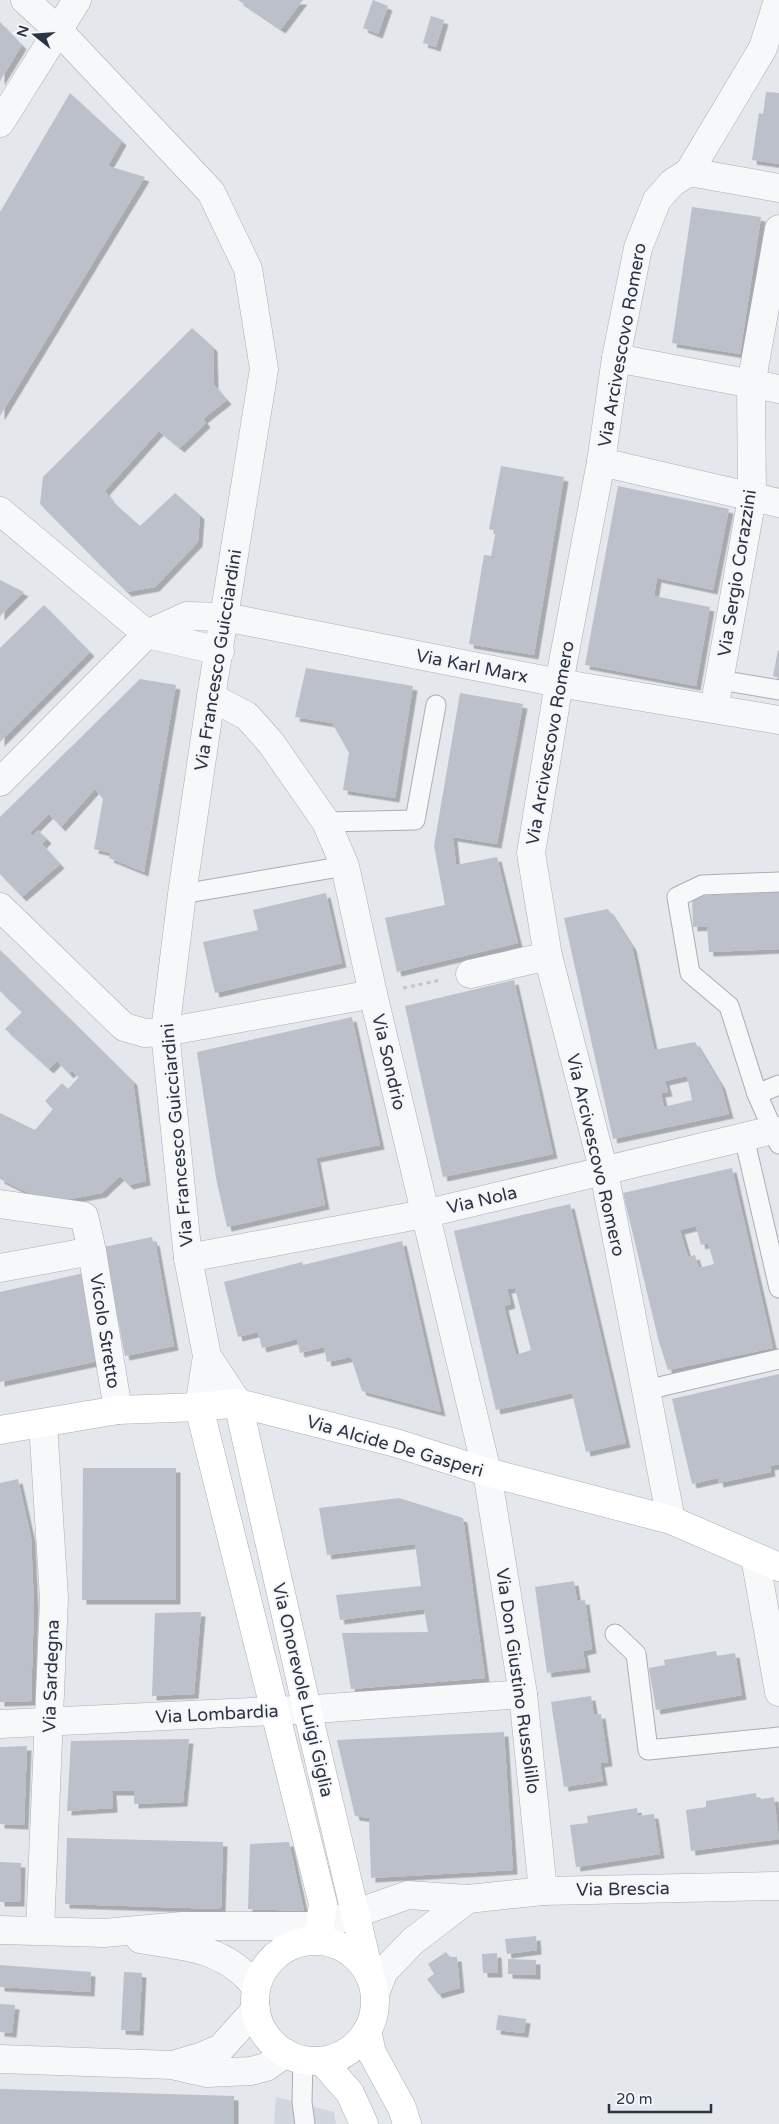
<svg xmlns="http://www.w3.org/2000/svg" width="779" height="2124" viewBox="0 0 779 2124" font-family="'Varela Round',sans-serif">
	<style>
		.built { fill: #d2d6de }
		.building { fill: #bbc0ca; fill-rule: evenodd; filter: url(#shadow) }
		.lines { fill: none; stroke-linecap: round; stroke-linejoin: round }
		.service-casing { stroke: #a9aeb7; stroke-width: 21 }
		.minor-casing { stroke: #a9aeb7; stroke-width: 29 }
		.secondary-casing { stroke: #a9aeb7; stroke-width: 29 }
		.path { stroke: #c2c5cb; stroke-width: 3; stroke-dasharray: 4 4; stroke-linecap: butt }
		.service { stroke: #f7f8fa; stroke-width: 19 }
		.minor { stroke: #f7f8fa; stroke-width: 28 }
		.secondary { stroke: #fff; stroke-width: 28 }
		.labels { text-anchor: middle; stroke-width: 4; stroke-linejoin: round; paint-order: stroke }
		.street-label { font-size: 18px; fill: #2b3445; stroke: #f4f6f9 }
	</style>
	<defs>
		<filter id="shadow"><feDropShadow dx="4.5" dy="4.5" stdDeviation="0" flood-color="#0004"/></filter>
	</defs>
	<rect width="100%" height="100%" fill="#e4e7ec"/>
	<!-- built -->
	<polygon class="built" points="276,2097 334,2112 336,2124 274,2124"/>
	<!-- building -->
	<g class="building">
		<polygon points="238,0 303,0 281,29"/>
		<polygon points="373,0 388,6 378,34 363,28"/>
		<polygon points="431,16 444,20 436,47 423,43"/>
		<polygon points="0,22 22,45 0,81"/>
		<polygon points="766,92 779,93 779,164 752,160 759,113 763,114"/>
		<polygon points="70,93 122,141 108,166 145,177 0,416 0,212"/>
		<polygon points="692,207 761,217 740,354 672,343"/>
		<polygon points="192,328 213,347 214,385 227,400 203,419 206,423 180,448 159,431 105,491 112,501 140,526 175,493 200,515 198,542 155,587 127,592 40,504 43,477"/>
		<polygon points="501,466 564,477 534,655 469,644 484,555 491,556 496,531 489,529"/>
		<polygon points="618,486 729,509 713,590 657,578 654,596 710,607 696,686 585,665"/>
		<polygon points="0,580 24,592 0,616"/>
		<polygon points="44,605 90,652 0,742 0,648"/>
		<polygon points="778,650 779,651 779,678 773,676"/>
		<polygon points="306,668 413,686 395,798 343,790 349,753 332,723 295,717"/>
		<polygon points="140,679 176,685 144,872 109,858 111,853 94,849 103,799 95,789 61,827 49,814 30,833 32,836 38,830 47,839 42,844 60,864 22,897 0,874 0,817"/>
		<polygon points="460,693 523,704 497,844 453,837 456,865 497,857 518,943 397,972 385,918 445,905 434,846"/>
		<polygon points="779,892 779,949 709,952 707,926 693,927 692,896"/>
		<polygon points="326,893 342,963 215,993 203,942 258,930 253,910"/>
		<path d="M 608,909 L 632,946 L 654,1050 L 695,1042 L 721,1085 L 729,1114 L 613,1139 L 564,918 ZM 687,1076 L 692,1100 L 664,1107 L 661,1093 L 668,1092 L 665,1081 Z"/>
		<polygon points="0,950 133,1081 146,1181 129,1185 120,1176 102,1193 60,1201 43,1200 0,1179 0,1113 35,1130 53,1109 45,1101 62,1083 68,1089 79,1077 72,1071 69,1074 57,1061 49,1069 5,1029 22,1012 0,991"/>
		<polygon points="514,980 553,1154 443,1177 405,1006"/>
		<polygon points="352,1017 380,1145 316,1158 325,1205 227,1227 216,1178 197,1052"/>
		<path d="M 732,1168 L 773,1348 L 668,1370 L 659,1342 L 623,1193 ZM 696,1226 L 701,1245 L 708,1243 L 714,1264 L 699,1268 L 695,1255 L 688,1257 L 680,1230 Z"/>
		<path d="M 570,1204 L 626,1443 L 586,1452 L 572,1393 L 496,1410 L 454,1231 ZM 515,1288 L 531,1350 L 516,1355 L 504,1306 L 511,1304 L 507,1289 Z"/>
		<polygon points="152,1237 153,1242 155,1241 174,1346 125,1356 104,1247"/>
		<polygon points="402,1241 441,1412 362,1391 351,1357 327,1362 324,1347 300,1353 297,1339 262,1348 258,1332 238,1337 224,1282 302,1262 303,1265"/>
		<polygon points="84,1273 103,1360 0,1382 0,1292"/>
		<polygon points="779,1374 779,1464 770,1466 771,1472 719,1483 718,1478 692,1484 672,1399"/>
		<polygon points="83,1468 176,1468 176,1600 82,1600"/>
		<polygon points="18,1479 31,1537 34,1605 31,1701 0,1702 0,1483"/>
		<polygon points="399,1498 463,1518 485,1678 351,1689 342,1633 428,1632 424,1609 340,1620 336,1595 421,1586 415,1544 327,1555 319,1508"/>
		<polygon points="574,1581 577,1601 585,1600 592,1649 583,1651 586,1668 547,1673 535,1587"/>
		<polygon points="201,1612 194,1694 152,1696 155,1613"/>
		<polygon points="716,1651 717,1656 735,1653 742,1695 656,1710 649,1668 665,1665 664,1660"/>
		<polygon points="591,1696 594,1715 601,1714 608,1762 600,1763 603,1781 564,1787 551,1702"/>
		<polygon points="504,1732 513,1870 371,1878 369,1818 355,1816 337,1740"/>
		<polygon points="189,1739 183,1802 134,1804 134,1791 112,1791 113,1808 67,1811 71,1741"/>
		<polygon points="27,1746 24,1825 0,1824 0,1747"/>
		<polygon points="756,1793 757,1800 774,1797 779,1839 691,1851 686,1810 706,1807 706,1801"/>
		<polygon points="637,1808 638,1816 654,1814 660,1854 576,1867 570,1825 588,1823 587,1816"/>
		<polygon points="67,1838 223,1842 221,1909 65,1904"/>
		<polygon points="289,1842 304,1911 248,1909 250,1844"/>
		<polygon points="0,1862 21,1863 20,1902 0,1902"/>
		<polygon points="536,1936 537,1950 507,1954 505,1939"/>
		<polygon points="446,1952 450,1957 457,1957 460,1988 438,1994 427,1979 434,1974 428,1964"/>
		<polygon points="497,1953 498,1973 483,1973 482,1954"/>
		<polygon points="508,1959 536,1960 536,1975 508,1974"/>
		<polygon points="0,1965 91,1972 90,1992 0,1987"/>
		<polygon points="124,1972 142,1973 139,2031 121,2030"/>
		<polygon points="0,2004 15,2005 12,2033 0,2032"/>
		<polygon points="498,2015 526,2019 524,2033 496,2030"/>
		<polygon points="0,2089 234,2096 234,2124 0,2124"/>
	</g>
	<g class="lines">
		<!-- service casing -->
		<g class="service-casing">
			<g id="service">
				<polyline points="720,680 779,690"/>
				<polyline points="326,822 415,820 436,705"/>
				<polyline points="182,894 345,866"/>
				<polyline points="779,1085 757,1094 779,1144"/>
				<polyline points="757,1094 729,1006 690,973 677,897 702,885 779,882"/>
				<polyline points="744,1137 779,1288"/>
				<polyline points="646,1390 779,1359"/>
				<polyline points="615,1634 636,1654 648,1750 779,1737"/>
				<polyline points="303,2060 302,2102 305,2124"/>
			</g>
		</g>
		<!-- minor casing -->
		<g class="minor-casing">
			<g id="minor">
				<polyline points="25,0 59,31 211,192 248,269 264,369 211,697 182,894 165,1032 188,1258 207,1356 199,1407"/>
				<polyline points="0,123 77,0"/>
				<polyline points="689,172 779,188"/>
				<polyline points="616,358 779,389"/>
				<polyline points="601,462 779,503"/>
				<polyline points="0,511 147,634 220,651"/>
				<polyline points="211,697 247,716 271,743 326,822 345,866 373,994 487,1472 523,1694 543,1891"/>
				<polyline points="714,709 752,498 751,385 779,229"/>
				<polyline points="0,782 147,634 187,616 225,617 559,683 779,720"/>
				<polyline points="0,907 124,1027 145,1033 165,1032 373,994"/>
				<polyline points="470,974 548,956"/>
				<polyline points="0,1204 84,1216 92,1251 0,1268"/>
				<polyline points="92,1251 118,1410"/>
				<polyline points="188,1258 424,1214 773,1130"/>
				<polyline points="207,1356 238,1403"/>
				<polyline points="671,1520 604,1172 548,956 531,853 559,683 601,462 616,358 638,248 657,200 672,183 689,172 763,48 778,0"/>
				<polyline points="755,1557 779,1692"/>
				<polyline points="0,1724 315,1709 523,1694"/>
				<polyline points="0,1930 104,1933 182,1926 320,1926 408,1895 468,1899 543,1891 779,1886"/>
				<polyline points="40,1930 54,1598 43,1423"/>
				<path d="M 140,1939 C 179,1946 214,1946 244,1974 C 249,1979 253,1982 256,1989"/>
				<polyline points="375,1994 384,1971 413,1941 468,1899"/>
				<polyline points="0,2059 172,2065 207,2073 251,2071 266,2067 286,2053"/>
				<polyline points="173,2065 200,2057 221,2048 256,2009"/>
			</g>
		</g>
		<!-- secondary casing -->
		<g class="secondary-casing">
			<g id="secondary">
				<polyline points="238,1403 307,1709 370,1976"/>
				<polyline points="199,1407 323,1904 320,1926 314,1940"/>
				<polyline points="0,1430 118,1410 199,1407 238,1403 396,1443 487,1472 671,1520 779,1567"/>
				<circle cx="315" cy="2001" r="60"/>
				<polyline points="367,2031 372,2053 402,2108 407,2124"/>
				<polyline points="322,2061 350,2093 364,2124"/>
			</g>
		</g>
		<!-- path -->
		<polyline class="path" points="403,988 441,980"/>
		<!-- service -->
		<use href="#service" class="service"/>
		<!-- minor -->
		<use href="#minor" class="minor"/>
		<!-- secondary -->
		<use href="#secondary" class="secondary"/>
	</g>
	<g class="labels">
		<!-- street labels -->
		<g class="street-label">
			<text transform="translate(622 345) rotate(-80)" y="6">Via Arcivescovo Romero</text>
			<text transform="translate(737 573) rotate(-81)" y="6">Via Sergio Corazzini</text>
			<text transform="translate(218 660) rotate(-81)" y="6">Via Francesco Guicciardini</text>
			<text transform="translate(472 666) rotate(11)" y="6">Via Karl Marx</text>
			<text transform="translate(550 743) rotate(-80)" y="6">Via Arcivescovo Romero</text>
			<text transform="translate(389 1062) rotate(77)" y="6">Via Sondrio</text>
			<text transform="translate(177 1135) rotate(-95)" y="6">Via Francesco Guicciardini</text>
			<text transform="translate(596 1155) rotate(77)" y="6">Via Arcivescovo Romero</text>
			<text transform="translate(482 1200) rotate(-13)" y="6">Via Nola</text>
			<text transform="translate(105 1331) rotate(81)" y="6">Vicolo Stretto</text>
			<text transform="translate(395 1446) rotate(16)" y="6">Via Alcide De Gasperi</text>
			<text transform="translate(51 1676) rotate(-88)" y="6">Via Sardegna</text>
			<text transform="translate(518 1681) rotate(82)" y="6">Via Don Giustino Russolillo</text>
			<text transform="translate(303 1690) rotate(77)" y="6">Via Onorevole Luigi Giglia</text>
			<text transform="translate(217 1714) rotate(-3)" y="6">Via Lombardia</text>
			<text transform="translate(623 1889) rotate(-1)" y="6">Via Brescia</text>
		</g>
	</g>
	<!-- north arrow -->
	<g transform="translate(35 35) rotate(287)" stroke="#f4f6f9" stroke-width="4" paint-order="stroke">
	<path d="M0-4L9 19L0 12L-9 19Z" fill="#2b3445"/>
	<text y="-8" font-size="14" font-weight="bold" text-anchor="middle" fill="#2b3445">N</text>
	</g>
	<!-- scale -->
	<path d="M609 2104v8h102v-8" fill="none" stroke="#2b3445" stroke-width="2.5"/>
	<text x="616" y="2104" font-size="15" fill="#2b3445" stroke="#f4f6f9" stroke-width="4" paint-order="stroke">20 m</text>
</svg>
